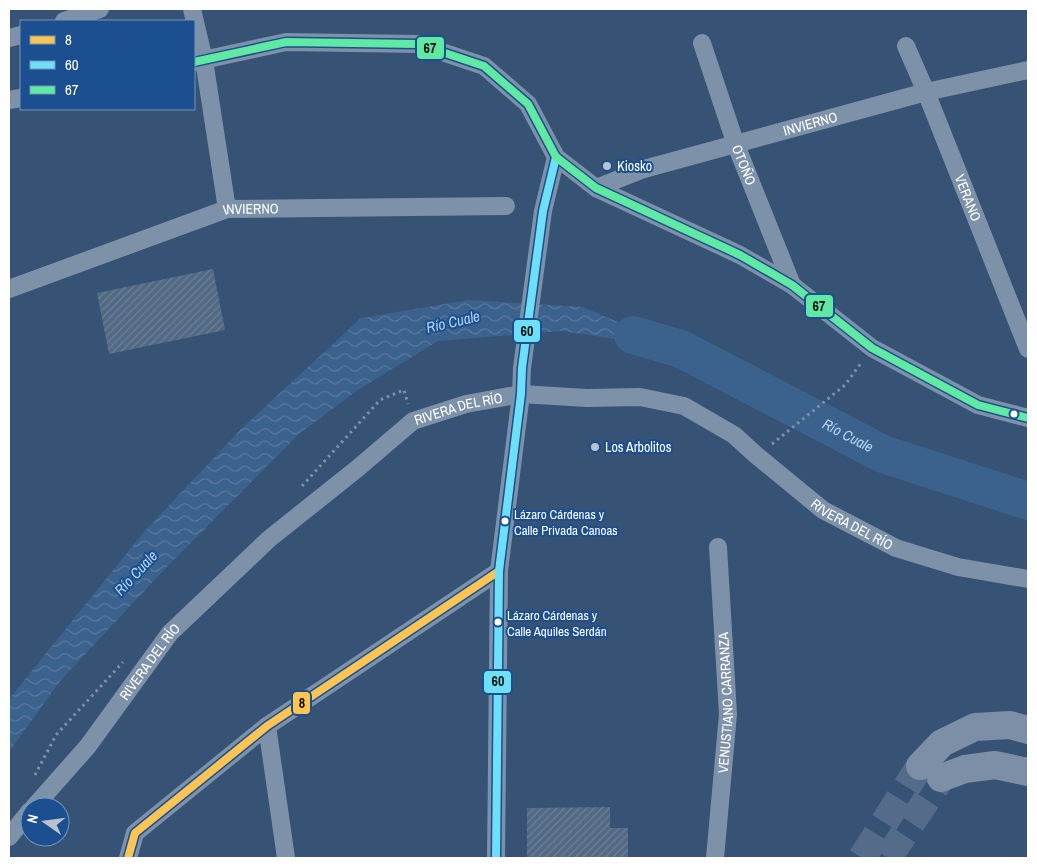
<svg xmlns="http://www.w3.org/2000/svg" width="1037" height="867" viewBox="0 0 1037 867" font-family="'Archivo Narrow',sans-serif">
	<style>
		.water { fill: url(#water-waves) }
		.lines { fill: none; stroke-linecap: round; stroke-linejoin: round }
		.river { stroke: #3b618d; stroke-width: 38 }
		.building { fill: url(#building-hatch) }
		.primary-tunnel { stroke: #546c89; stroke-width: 28; stroke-dasharray: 28 14; stroke-linecap: butt }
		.path { stroke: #7d92a8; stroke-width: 3; stroke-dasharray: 2.5 4; stroke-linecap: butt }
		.minor { stroke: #7d92a8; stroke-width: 18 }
		.primary { stroke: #7d8ea7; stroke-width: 28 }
		.bus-1-casing { stroke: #1b4f8f; stroke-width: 11 }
		.bus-2-casing { stroke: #1b4f8f; stroke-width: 11 }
		.bus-3-casing { stroke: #1b4f8f; stroke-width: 11 }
		.bus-1 { stroke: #fcc553; stroke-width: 8 }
		.bus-2 { stroke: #6ddff8; stroke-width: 8 }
		.bus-3 { stroke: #60e9a3; stroke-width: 8 }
		.poi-dot { fill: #b9c2ce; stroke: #1b4f8f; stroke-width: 2 }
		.bus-dot { fill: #fff; stroke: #1b4f8f; stroke-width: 2 }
		.labels { text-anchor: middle; stroke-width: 4; stroke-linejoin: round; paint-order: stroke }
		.bus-label { font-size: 13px; fill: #fff; stroke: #1b4f8f; text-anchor: start }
		.street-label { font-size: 14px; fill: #fff; stroke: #1b4f8f }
		.poi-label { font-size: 14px; fill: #fff; stroke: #1b4f8f; text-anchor: start }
		.water-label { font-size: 15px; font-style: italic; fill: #b5d3f5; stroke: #1b4f8f }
		.line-badge { stroke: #1b4f8f; stroke-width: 2 }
		.pale-badge-label { font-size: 14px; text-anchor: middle; font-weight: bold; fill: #111 }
	</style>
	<defs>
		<pattern id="water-waves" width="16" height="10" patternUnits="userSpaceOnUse" patternTransform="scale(1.25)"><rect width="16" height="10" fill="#3b618d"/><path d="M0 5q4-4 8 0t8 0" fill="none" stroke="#58799e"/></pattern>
		<pattern id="building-hatch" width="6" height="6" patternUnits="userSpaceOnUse" patternTransform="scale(1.25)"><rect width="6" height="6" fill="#526984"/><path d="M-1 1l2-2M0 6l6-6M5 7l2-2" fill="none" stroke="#6c8096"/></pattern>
	</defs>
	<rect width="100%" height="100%" fill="#365274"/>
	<!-- water -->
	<polygon class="water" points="468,300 583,307 681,349 562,331 438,341 358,390 300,433 162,572 61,680 9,752 9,699 143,533 241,429 361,318"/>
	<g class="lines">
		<!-- river -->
		<path class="river" id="s1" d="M 633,335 L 681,349 L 883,454 L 1028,501"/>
	</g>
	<!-- building -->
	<g class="building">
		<polygon points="213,269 225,330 109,354 97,293"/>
		<polygon points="610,807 610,828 628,828 628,858 527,858 527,808"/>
	</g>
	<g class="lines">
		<!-- primary-tunnel -->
		<g class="primary-tunnel">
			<polyline points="862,858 920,766"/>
			<polyline points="888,858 941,778"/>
		</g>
		<!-- path -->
		<g class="path">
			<polyline points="772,444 845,385 861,363"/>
			<polyline points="302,486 380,400 404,390 408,404"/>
			<polyline points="35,775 56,735 123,662"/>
		</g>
		<!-- minor -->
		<g class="minor">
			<polyline points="192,9 204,60 227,209"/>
			<polyline points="64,21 100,9"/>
			<polyline points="9,38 21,35"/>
			<path id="s2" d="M 702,43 L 736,145 L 792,285"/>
			<path id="s3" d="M 906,46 L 926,92 L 1028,349"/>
			<polyline points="194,62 286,42 418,44 484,66 528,104 556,157 596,188 740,255 792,285 872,348 978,405 1028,418"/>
			<polyline points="9,100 21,98"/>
			<path id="s4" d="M 596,188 L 644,169 L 926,92 L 1028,70"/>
			<path id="s5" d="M 9,289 L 227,209 L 506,206"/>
			<polyline points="267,726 286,858"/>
			<path id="s6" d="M 34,807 L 88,746 L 170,633 L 269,539 L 358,468 L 413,421 L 466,404 L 521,394 L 587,398 L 640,397 L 684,406 L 734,435 L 756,455 L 823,510 L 896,548 L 958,567 L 1028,579"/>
			<polyline points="9,837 30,811"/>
			<polyline points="128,858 135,833 267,726 499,571"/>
			<polyline points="496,858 499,571 521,394 522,368 543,211 556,157"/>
			<path id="s7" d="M 715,858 L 728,714 L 718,547"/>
		</g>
		<!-- primary -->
		<g class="primary">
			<polyline points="920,766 942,743 975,727 1010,725 1028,730"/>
			<polyline points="941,778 965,769 995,765 1028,772"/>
		</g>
		<!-- bus-1 casing -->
		<g class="bus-1-casing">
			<polyline id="bus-1" points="128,858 135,833 267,726 499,571"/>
		</g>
		<!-- bus-2 casing -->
		<g class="bus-2-casing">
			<polyline id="bus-2" points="496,858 499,571 521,394 522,368 543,211 556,157"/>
		</g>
		<!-- bus-3 casing -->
		<g class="bus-3-casing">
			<polyline id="bus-3" points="194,62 286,42 418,44 484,66 528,104 556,157 596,188 740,255 792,285 872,348 978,405 1028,418"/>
		</g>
		<!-- bus-1 -->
		<use href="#bus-1" class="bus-1"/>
		<!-- bus-2 -->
		<use href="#bus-2" class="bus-2"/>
		<!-- bus-3 -->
		<use href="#bus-3" class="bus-3"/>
	</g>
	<!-- markers -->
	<g class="poi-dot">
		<circle cx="607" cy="166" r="5"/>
		<circle cx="595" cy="447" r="5"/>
	</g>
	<g class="bus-dot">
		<circle cx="1014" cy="414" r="4.5"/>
		<circle cx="505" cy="521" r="4.5"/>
		<circle cx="498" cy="622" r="4.5"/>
	</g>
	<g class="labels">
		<!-- bus labels -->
		<g class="bus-label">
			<text x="514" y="519">Lázaro Cárdenas y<tspan x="514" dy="16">Calle Privada Canoas</tspan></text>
			<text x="507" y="620">Lázaro Cárdenas y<tspan x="507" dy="16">Calle Aquiles Serdán</tspan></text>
		</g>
		<!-- street labels -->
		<g class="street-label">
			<text dy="5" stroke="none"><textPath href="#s4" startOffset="224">INVIERNO</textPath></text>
			<text dy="5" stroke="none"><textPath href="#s2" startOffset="129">OTOÑO</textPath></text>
			<text dy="5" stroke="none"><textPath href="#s3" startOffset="164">VERANO</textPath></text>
			<text dy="5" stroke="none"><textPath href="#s5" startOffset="256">INVIERNO</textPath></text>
			<text dy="5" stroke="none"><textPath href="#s6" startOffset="591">RIVERA DEL RÍO</textPath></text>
			<text dy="5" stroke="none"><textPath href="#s6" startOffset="1026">RIVERA DEL RÍO</textPath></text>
			<text dy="5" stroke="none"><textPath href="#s6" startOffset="186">RIVERA DEL RÍO</textPath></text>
			<text dy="5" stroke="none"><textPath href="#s7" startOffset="156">VENUSTIANO CARRANZA</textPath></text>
		</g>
		<!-- poi labels -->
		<g class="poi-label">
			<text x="617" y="171">Kiosko</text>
			<text x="605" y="452">Los Arbolitos</text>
		</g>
		<!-- water labels -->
		<g class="water-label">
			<text transform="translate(453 322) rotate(-13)" y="5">Río Cuale</text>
			<text dy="5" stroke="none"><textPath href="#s1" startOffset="238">Río Cuale</textPath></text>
			<text transform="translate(136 573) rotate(-47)" y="5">Río Cuale</text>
		</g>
	</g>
	<g class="line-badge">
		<rect x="416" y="36" width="29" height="24" rx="5" fill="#60e9a3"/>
		<rect x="805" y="294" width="29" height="24" rx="5" fill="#60e9a3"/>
		<rect x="513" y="319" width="28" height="24" rx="5" fill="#6ddff8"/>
		<rect x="483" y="670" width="29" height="24" rx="5" fill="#6ddff8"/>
		<rect x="292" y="691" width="19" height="24" rx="5" fill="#fcc553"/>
	</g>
	<g class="pale-badge-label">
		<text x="430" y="53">67</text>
		<text x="819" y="311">67</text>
		<text x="527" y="336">60</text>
		<text x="498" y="686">60</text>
		<text x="302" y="708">8</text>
	</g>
	<!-- border -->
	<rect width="1037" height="867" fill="none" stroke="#ffffff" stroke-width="20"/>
	<!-- legend -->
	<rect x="20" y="20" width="175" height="90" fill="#1b4f8f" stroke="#7695bc"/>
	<rect x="30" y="36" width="25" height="8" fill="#fcc553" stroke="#7695bc"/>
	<text x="65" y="45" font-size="15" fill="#ffffff">8</text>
	<rect x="30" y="61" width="25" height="8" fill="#6ddff8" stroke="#7695bc"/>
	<text x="65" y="70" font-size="15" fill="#ffffff">60</text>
	<rect x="30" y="86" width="25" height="8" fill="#60e9a3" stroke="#7695bc"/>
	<text x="65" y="95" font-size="15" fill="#ffffff">67</text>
	<!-- north arrow -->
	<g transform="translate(45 822) rotate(284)"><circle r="24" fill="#1b4f8f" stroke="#7695bc"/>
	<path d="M0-4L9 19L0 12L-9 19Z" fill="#b9c2ce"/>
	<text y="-8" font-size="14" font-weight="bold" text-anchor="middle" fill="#ffffff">N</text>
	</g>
</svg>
